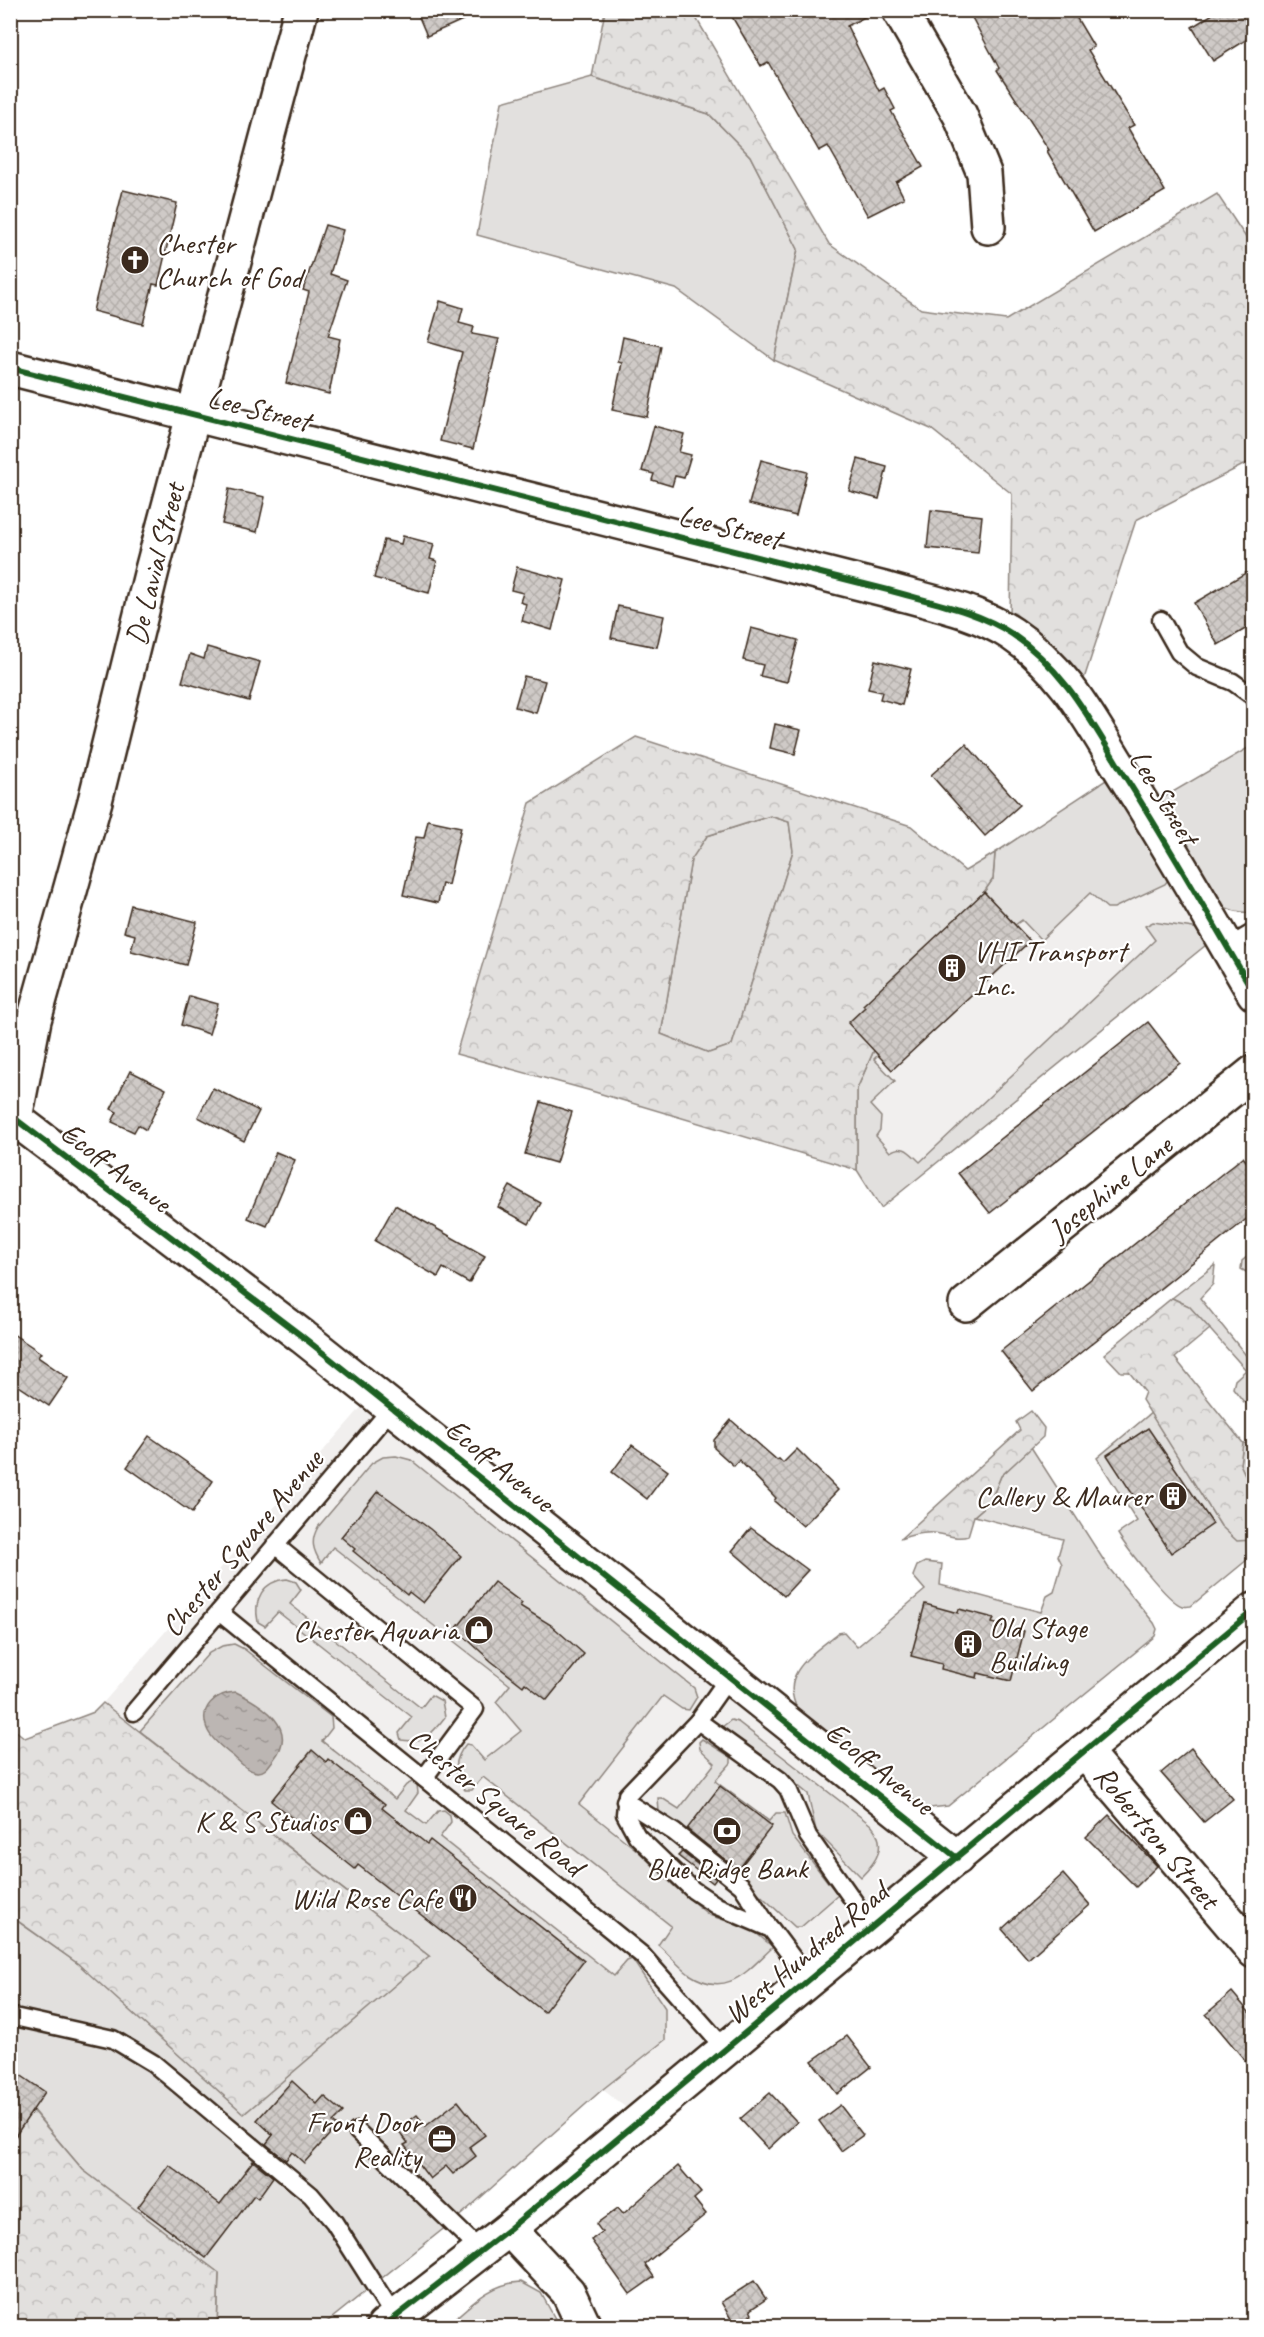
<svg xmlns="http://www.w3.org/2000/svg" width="1264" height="2337" viewBox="0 0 1264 2337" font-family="Caveat,sans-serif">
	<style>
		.built { fill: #f1efee }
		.green { fill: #e2e0de; stroke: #8e857e; stroke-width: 1.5 }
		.forest { fill: url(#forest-crowns); stroke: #8e857e; stroke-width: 1.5; fill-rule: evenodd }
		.water { fill: url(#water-ripples); stroke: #887e77; stroke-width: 1.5 }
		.building { fill: url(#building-cross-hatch); stroke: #3b2a1e; stroke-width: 1.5 }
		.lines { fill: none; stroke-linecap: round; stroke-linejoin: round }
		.service-casing { stroke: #3b2a1e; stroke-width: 21 }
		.minor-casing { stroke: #3b2a1e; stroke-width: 38 }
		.tertiary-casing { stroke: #3b2a1e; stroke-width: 38 }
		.primary-casing { stroke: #3b2a1e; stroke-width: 38 }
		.service { stroke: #fff; stroke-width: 16 }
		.minor { stroke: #fff; stroke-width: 33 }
		.tertiary { stroke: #fff; stroke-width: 33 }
		.primary { stroke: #fff; stroke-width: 33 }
		.cycleway-casing { stroke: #fff; stroke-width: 10 }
		.cycleway { stroke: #1b5e20; stroke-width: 6 }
		.labels { text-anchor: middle; stroke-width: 4.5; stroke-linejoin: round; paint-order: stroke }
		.poi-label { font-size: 30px; fill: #3b2a1e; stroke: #fff; text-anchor: end }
		.street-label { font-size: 30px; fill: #3b2a1e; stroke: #fff }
	</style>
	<defs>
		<pattern id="forest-crowns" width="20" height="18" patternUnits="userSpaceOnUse" patternTransform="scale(1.5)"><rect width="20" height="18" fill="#e2e0de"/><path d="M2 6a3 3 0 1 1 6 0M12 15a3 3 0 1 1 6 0" fill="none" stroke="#c3c0be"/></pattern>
		<pattern id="water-ripples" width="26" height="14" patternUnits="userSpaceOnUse" patternTransform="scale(1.5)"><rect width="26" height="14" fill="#bcb6b3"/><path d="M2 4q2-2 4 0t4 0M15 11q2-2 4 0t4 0" fill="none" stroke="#9a9491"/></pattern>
		<pattern id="building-cross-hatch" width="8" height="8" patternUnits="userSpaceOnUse" patternTransform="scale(1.5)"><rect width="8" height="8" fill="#cfcac7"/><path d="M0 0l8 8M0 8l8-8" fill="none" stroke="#b3aeaa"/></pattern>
	</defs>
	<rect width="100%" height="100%" fill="#fff"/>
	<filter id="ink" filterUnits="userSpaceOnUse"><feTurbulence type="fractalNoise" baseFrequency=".0167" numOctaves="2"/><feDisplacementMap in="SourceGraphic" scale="12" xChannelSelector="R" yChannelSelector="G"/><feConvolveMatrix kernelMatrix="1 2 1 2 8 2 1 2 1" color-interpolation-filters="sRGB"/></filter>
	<g filter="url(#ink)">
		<!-- built -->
		<g class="built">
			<polygon points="1121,770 1217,936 881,1208 857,1170 841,1166 805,1018 965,872"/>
			<polygon points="372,1395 952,1858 638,2117 103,1703"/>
		</g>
		<!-- green -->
		<g class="green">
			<polygon points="592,77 709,114 750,156 798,249 774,360 676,289 477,235 502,102"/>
			<path d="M 1253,745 L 1253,912 C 1240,914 1229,910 1218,904 L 1159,800 Z"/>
			<polygon points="1112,776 1168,880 1165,884 1114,908 1107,908 1090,893 1041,940 1022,920 1015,925 984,892 993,879 995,853"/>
			<polygon points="770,816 789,822 793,851 732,1045 709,1053 661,1034 691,859 707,836"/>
			<path d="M 1153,922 L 1200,929 L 1211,941 L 881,1208 L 857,1170 L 857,1089 L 874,1050 L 878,1055 L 874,1059 L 895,1081 L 870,1105 L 881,1117 L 880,1130 L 876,1136 L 890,1152 C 904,1143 910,1153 920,1162 L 1155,940 L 1145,926 Z"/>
			<polygon points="1253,1252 1253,1271 1250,1274 1241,1269 1242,1261"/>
			<polygon points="1215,1265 1213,1284 1200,1298 1253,1364 1253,1405 1244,1402 1233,1388 1235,1380 1246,1370 1189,1306 1172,1298"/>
			<path d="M 1151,1413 L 1221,1526 L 1252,1540 L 1253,1538 L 1253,1555 L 1191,1606 C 1188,1606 1185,1607 1182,1606 C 1168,1602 1126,1547 1118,1534 L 1137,1521 L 1097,1458 Z"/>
			<polygon points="1253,1440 1253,1492 1240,1464 1243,1443 1248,1444"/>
			<path d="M 1031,1447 L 1108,1567 L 1154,1623 L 1157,1629 L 1155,1636 L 948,1806 L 930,1808 L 920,1805 L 798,1710 C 778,1673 813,1654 838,1633 L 844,1632 L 857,1647 L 925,1590 L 913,1576 L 917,1566 L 925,1562 L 942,1564 L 940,1585 L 1041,1612 L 1047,1596 L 1054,1592 L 1062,1564 L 1058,1556 L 1063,1539 L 974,1516 L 990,1502 L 1001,1476 Z"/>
			<path d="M 396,1456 L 411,1460 L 694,1688 L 697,1697 L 689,1710 L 682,1709 L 663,1696 L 579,1804 L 638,1851 L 675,1887 L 709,1915 L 751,1929 L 773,1947 C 747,1971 727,1999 689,1974 C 678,1966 669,1954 658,1945 L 671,1926 L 483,1777 L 472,1790 L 465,1790 C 451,1777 455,1757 466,1744 L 471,1745 L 484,1760 L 521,1731 L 496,1702 L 510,1685 L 333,1547 L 321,1563 C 313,1550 310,1541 318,1527 L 372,1463 L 383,1457 Z"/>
			<path d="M 287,1579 L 296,1582 L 301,1590 L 290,1604 L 421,1708 L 431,1695 L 442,1701 L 445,1717 C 432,1734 424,1744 401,1740 L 399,1733 L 412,1717 L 278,1612 L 265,1626 L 258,1622 C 253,1599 263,1581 287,1579 Z"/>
			<polygon points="234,1644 244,1649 331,1717 332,1728 322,1741 395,1799 406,1785 412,1782 417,1785 418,1793 406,1810 426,1825 438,1811 444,1810 450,1815 451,1822 440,1837 614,1976 627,1961 632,1959 665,2008 665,2040 603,2089 462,2214 322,2326 217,2326 219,2273 83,2170 11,2084 10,1916 77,1963 429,1956 140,1731 209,1653 222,1646"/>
			<path d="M 731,1720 L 738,1722 L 871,1825 C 888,1845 877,1861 861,1877 L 816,1831 L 808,1794 L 755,1750 L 743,1748 L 724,1733 L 722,1727 Z"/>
			<polygon points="702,1739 731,1757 731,1763 715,1781 769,1821 776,1813 785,1813 792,1836 838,1895 801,1927 795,1927 740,1876 659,1812 658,1798 662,1798 679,1809 715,1763 700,1749 699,1742"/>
			<path d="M 521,2282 L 541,2293 L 559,2326 L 446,2326 C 469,2307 489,2283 521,2282 Z"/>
		</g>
		<!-- forest -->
		<g class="forest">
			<polygon points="605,11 692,11 829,244 921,309 1006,320 1217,194 1253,248 1253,460 1136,520 1082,685 1010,617 1012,494 931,429 774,360 798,249 750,156 709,114 592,77"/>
			<path d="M 636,737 L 911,826 L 965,871 L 995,853 L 993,879 L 984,892 L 874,1010 L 874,1050 L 857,1089 L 857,1170 L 588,1090 L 456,1054 L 530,803 ZM 770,816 L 789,822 L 793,851 L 732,1045 L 709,1053 L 661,1034 L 691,860 L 707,836 Z"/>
			<polygon points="1172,1298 1189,1306 1210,1329 1175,1358 1243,1443 1240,1464 1253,1492 1252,1540 1237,1541 1221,1526 1142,1400 1145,1392 1129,1372 1121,1372 1104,1354"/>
			<path d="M 1031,1411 L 1044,1428 L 1043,1437 L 1001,1476 L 990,1502 L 974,1516 L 968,1536 C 957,1540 945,1534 934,1533 C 922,1532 911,1535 900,1539 L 1020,1430 L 1016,1422 Z"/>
			<polygon points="103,1703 429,1956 244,2114 77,1963 11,1916 11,1727 25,1738 94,1712"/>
			<polygon points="10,2084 83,2170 219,2273 217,2326 11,2326"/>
		</g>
		<!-- water -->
		<path class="water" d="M 236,1692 C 263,1705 299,1728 274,1759 C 269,1765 265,1773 257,1772 C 247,1771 241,1763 234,1757 C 225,1750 213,1741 208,1731 C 197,1707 216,1693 236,1692 Z"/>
		<!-- building -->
		<g class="building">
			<polygon points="416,10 485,10 427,36"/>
			<polygon points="728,10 878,10 847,26 879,91 884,88 895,109 891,111 923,167 896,182 904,198 868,216 828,146 819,151 768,62 761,66"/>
			<polygon points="968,10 1072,10 1094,47 1088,50 1134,125 1128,128 1165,191 1094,232 1047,151 1049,150 997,70 999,68"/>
			<polygon points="1219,10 1254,10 1254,35 1213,61 1192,27"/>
			<polygon points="123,190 177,203 158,285 153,284 143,324 93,311"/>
			<polygon points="325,225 343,230 330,274 347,280 328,336 340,339 329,394 286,383 309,292 303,290"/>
			<polygon points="440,301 463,308 459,323 474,327 472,334 499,339 473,449 440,441 462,352 428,342"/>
			<polygon points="623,337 661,346 647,417 612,410 622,363 618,362"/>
			<polygon points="654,426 684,434 679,452 691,455 684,478 675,476 672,486 652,480 654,474 642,471"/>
			<polygon points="858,459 887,467 879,499 849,491"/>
			<polygon points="761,460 807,472 796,516 749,504"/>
			<polygon points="229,489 265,497 257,532 222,524"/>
			<polygon points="931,510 982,516 978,553 927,548"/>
			<polygon points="403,536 434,544 430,559 437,561 429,593 374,578 384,540 401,544"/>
			<polygon points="517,567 565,580 552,630 522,621 526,604 520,602 523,593 511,590"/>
			<polygon points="1254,568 1254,624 1218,645 1194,603"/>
			<polygon points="618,606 664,616 657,647 611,638"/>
			<polygon points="751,628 798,640 787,682 760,676 763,665 743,660"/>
			<polygon points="207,647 260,662 249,701 182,682 190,654 204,659"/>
			<polygon points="875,660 911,669 902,705 880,699 882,692 868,689"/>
			<polygon points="524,676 545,681 536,713 515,707"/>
			<polygon points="775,724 801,730 795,754 770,748"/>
			<polygon points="966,744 1020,805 985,836 931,775"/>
			<polygon points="428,820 461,827 448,885 442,883 438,903 403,895 416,837 424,838"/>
			<polygon points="984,892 1030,941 892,1070 848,1023 865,1007 863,1005"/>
			<polygon points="131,905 197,922 186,965 131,951 135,935 124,932"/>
			<polygon points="189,996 218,1004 209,1034 181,1025"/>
			<polygon points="1148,1022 1180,1063 990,1213 958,1173"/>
			<polygon points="130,1071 166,1089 146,1130 138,1125 134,1132 112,1122 117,1112 111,1109"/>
			<polygon points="213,1088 259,1111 244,1141 198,1117"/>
			<polygon points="541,1102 572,1112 556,1163 525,1154"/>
			<polygon points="276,1152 295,1160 267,1226 248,1218"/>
			<polygon points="1243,1157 1254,1171 1254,1213 1033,1391 1001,1351"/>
			<polygon points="510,1186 541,1203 529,1224 498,1207"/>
			<polygon points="395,1205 485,1256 469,1283 443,1268 438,1277 375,1241"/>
			<polygon points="10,1332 41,1353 38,1357 68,1378 49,1406 10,1380"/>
			<polygon points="731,1420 777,1460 779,1459 783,1463 797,1449 838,1490 803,1526 774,1501 776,1498 739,1460 734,1466 714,1448 714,1440"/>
			<polygon points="1148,1428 1213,1524 1171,1553 1107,1455"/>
			<polygon points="149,1436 213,1481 192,1513 127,1467"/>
			<polygon points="632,1445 668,1471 647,1499 612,1472"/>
			<polygon points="378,1491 430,1529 461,1556 423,1603 409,1592 407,1595 353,1551 355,1549 341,1537"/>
			<polygon points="751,1528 808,1570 784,1596 732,1551"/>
			<polygon points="494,1582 522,1603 520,1606 551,1625 584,1654 547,1700 525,1683 523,1686 491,1661 456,1629"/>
			<polygon points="925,1604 958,1613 959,1609 994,1618 992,1623 1024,1631 1011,1681 978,1673 977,1678 941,1669 942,1664 911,1656"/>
			<polygon points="1191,1748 1233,1799 1204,1822 1161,1773"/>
			<polygon points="312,1750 326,1762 328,1759 369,1791 385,1804 382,1808 427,1844 430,1840 584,1961 544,2012 358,1865 355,1869 271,1801"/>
			<polygon points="720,1786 772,1826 738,1870 687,1829"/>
			<polygon points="1109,1815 1157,1866 1136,1887 1086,1837"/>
			<polygon points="682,1852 716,1879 713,1883 678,1856"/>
			<polygon points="1063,1874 1090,1905 1028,1959 1002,1929"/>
			<polygon points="1232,1992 1254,2018 1254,2071 1206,2014"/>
			<polygon points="847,2036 871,2067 837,2094 812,2061"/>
			<polygon points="10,2068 45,2092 10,2144"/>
			<polygon points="292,2081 317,2104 324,2096 343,2112 333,2122 337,2126 304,2163 292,2152 286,2160 266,2144 273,2135 257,2120"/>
			<polygon points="770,2093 797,2122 768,2149 740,2119"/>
			<polygon points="458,2101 485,2135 469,2147 476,2156 453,2174 446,2166 430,2179 404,2145 408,2143 398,2130 417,2115 426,2126"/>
			<polygon points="840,2105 863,2135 841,2151 819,2121"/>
			<polygon points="253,2161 273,2177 258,2198 254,2195 206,2258 138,2207 169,2165 220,2204"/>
			<polygon points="678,2166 701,2193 694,2199 706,2214 645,2264 654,2277 630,2294 591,2240 602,2232 596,2224 618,2208 623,2214"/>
			<polygon points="754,2281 766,2299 750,2310 752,2314 734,2324 721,2302"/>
		</g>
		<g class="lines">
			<!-- service casing -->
			<g class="service-casing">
				<g id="service">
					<polyline points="1161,620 1179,652 1197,667 1233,682 1254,697"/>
					<polyline points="1227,948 1254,932"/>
					<polyline points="275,1545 475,1709 424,1778"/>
					<polyline points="219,1612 642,1955 725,2049"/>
					<polyline points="729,1677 698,1721 627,1795 625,1814 637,1836 693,1890 717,1906 771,1929 809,1980"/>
					<polyline points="134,1712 392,1408"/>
					<polyline points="698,1721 780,1780 788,1789 808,1836 872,1927"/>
					<polyline points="625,1801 674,1832 742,1886 769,1927"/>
					<polyline points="10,2016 113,2039 153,2063 311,2195 334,2222 395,2318"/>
					<polyline points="357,2131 481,2251"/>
				</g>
			</g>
			<!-- minor casing -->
			<g class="minor-casing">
				<g id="minor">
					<polyline points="899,10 960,115 984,173 988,227"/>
					<path d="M 10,368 L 888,590 C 929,602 976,610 1012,634 C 1067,671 1092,724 1126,778 C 1171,849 1212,921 1254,993"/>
					<polyline points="15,1118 34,1020 95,801 152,570 301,10"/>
					<polyline points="966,1304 1254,1072"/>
					<polyline points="1084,1751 1254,1951"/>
					<polyline points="509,2229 568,2292 584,2326"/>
				</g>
			</g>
			<!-- tertiary casing -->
			<g class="tertiary-casing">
				<polyline id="tertiary" points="10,1115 303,1337 957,1858"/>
			</g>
			<!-- primary casing -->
			<g class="primary-casing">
				<polyline id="primary" points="384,2326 509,2229 1254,1610"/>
			</g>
			<!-- service -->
			<use href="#service" class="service"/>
			<!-- minor -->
			<use href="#minor" class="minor"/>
			<!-- tertiary -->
			<use href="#tertiary" class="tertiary"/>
			<!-- primary -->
			<use href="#primary" class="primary"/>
			<!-- cycleway casing -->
			<g class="cycleway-casing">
				<g id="cycleway">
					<path d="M 10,368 L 888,590 C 929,602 976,610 1012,634 C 1067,671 1092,724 1126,778 C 1171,849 1212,921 1254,993"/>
					<polyline points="10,1115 303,1337 957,1858"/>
					<polyline points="384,2326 509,2229 1254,1610"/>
				</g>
			</g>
			<!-- cycleway -->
			<use href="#cycleway" class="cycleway"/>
		</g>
	</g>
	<!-- icons -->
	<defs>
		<g id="church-disc" transform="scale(1.5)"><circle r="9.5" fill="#3b2a1e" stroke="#fff"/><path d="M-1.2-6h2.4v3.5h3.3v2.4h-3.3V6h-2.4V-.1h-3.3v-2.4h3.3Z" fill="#fff"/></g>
		<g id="building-disc" transform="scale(1.5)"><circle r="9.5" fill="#3b2a1e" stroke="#fff"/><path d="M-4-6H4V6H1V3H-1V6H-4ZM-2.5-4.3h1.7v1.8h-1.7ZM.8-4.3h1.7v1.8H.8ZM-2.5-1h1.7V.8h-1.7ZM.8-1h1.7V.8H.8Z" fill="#fff"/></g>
		<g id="shop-disc" transform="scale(1.5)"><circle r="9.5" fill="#3b2a1e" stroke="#fff"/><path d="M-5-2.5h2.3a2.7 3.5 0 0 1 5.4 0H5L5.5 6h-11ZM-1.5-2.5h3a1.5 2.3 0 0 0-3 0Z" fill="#fff"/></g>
		<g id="bank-disc" transform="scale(1.5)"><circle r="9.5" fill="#3b2a1e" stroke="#fff"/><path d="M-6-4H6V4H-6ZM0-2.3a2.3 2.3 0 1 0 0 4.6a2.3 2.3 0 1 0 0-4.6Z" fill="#fff"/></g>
		<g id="restaurant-disc" transform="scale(1.5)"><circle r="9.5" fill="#3b2a1e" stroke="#fff"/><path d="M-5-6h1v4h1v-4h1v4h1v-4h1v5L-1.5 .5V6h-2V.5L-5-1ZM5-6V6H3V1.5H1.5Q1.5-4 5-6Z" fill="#fff"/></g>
		<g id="office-disc" transform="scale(1.5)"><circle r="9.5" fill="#3b2a1e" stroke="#fff"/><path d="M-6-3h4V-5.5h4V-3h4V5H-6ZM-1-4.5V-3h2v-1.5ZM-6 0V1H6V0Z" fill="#fff"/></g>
	</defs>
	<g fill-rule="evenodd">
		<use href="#church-disc" x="135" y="260"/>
		<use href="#building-disc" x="952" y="968"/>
		<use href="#building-disc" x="1173" y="1496"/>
		<use href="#shop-disc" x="479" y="1630"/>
		<use href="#building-disc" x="968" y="1644"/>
		<use href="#shop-disc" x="358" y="1821"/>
		<use href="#bank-disc" x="727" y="1831"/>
		<use href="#restaurant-disc" x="463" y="1898"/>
		<use href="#office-disc" x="442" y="2139"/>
	</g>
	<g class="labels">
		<!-- poi labels -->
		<g class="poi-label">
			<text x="156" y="253" text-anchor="start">Chester<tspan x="156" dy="34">Church of God</tspan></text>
			<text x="973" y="961" text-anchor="start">VHI Transport<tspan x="973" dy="34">Inc.</tspan></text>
			<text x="1152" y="1506">Callery &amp; Maurer</text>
			<text x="989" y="1637" text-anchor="start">Old Stage<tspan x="989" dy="34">Building</tspan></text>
			<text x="458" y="1640">Chester Aquaria</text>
			<text x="337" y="1831">K &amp; S Studios</text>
			<text x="727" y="1878" text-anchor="middle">Blue Ridge Bank</text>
			<text x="442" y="1908">Wild Rose Cafe</text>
			<text x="421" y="2132">Front Door<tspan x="421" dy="34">Reality</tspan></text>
		</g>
		<!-- street labels -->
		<g class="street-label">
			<text transform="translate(259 409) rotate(14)" y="10">Lee Street</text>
			<text transform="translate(730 527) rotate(14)" y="10">Lee Street</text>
			<text transform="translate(155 564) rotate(-76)" y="10">De Lavial Street</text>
			<text transform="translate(1164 797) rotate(59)" y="10">Lee Street</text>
			<text transform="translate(116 1167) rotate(37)" y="10">Ecoff Avenue</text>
			<text transform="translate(1110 1188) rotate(-39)" y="10">Josephine Lane</text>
			<text transform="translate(500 1465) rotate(39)" y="10">Ecoff Avenue</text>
			<text transform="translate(242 1543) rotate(-50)" y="10">Chester Square Avenue</text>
			<text transform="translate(880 1768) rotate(39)" y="10">Ecoff Avenue</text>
			<text transform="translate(496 1802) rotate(39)" y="10">Chester Square Road</text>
			<text transform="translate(1157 1837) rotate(50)" y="10">Robertson Street</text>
			<text transform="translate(806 1953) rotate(-40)" y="10">West Hundred Road</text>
		</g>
	</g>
	<!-- margin -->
	<rect width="1264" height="2337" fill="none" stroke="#fff" stroke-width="36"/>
	<rect x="18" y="18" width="1228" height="2301" fill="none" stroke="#3b2a1e" stroke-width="2" filter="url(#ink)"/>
</svg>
